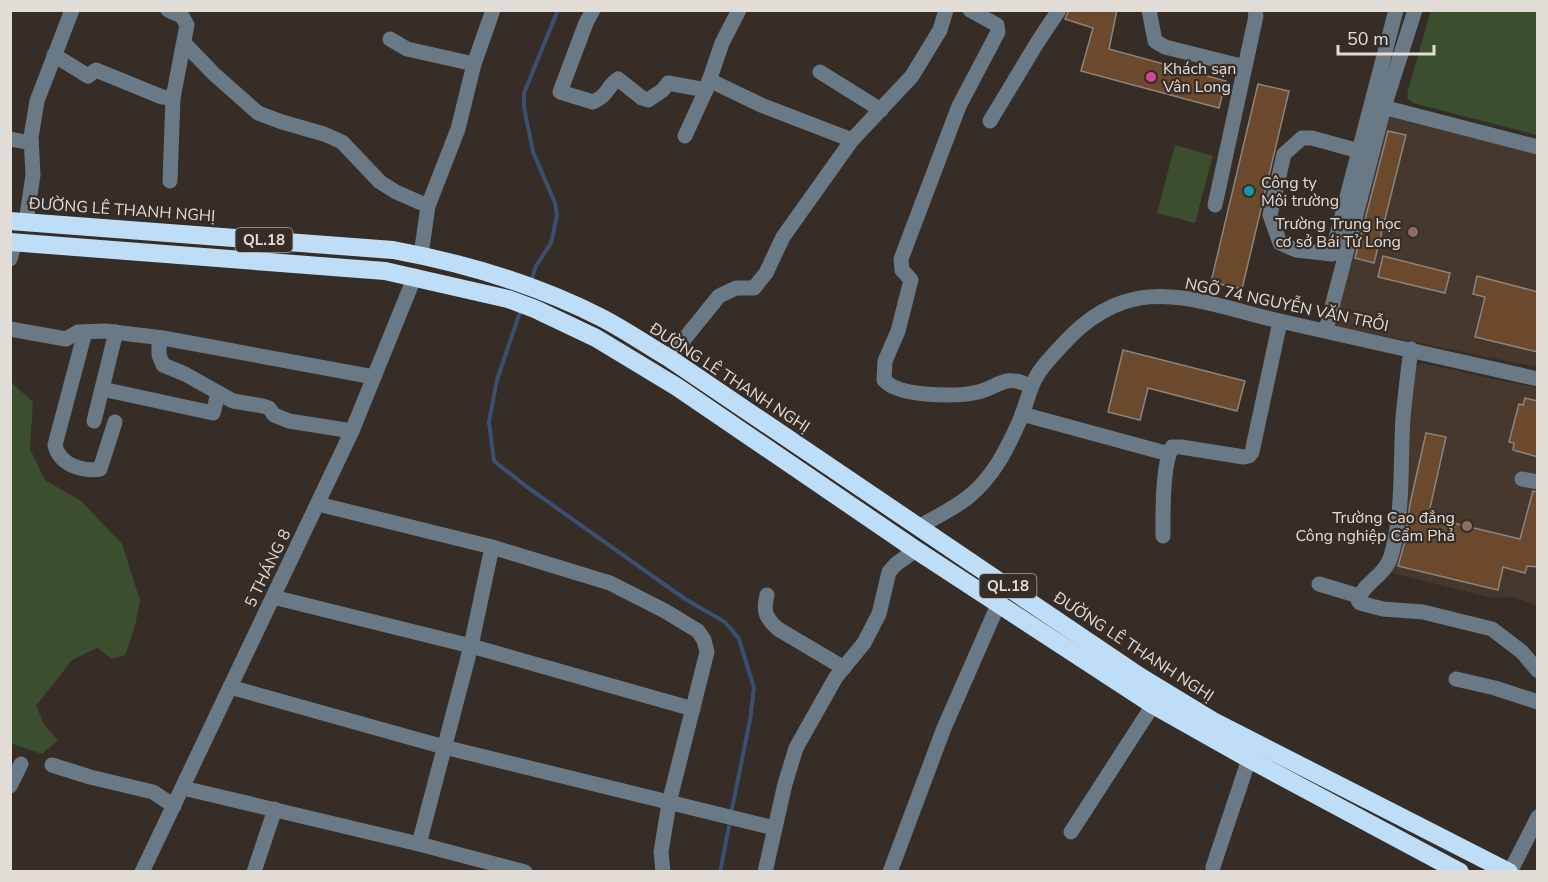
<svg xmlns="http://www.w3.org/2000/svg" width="1548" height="882" viewBox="0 0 1548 882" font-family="'Nunito Sans',sans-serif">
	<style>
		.built { fill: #46382d }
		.green { fill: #3b4e2d }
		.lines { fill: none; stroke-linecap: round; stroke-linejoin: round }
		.stream { stroke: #3b4f71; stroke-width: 4 }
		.building { fill: #6a492c; stroke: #8e837b; stroke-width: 1.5 }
		.minor { stroke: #697986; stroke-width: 15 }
		.highway { stroke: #bedef8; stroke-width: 18 }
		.hotel-dot { fill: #d1479c; stroke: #362d26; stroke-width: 2 }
		.culture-dot { fill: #0f9aa8; stroke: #362d26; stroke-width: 2 }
		.education-dot { fill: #8d6e63; stroke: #362d26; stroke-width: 2 }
		.labels { text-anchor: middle; stroke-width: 4.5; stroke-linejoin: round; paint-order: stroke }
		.shield { fill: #362d26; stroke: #aea8a2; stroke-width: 1.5 }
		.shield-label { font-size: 15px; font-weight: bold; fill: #e2dcd7 }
		.poi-label { font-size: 16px; fill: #e2dcd7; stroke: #362d26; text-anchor: start }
		.street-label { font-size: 16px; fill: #e2dcd7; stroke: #362d26 }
	</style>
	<rect width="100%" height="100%" fill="#362d26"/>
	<!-- built -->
	<g class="built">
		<polygon points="1386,116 1537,154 1537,367 1334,326"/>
		<polygon points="1421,363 1537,388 1537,606 1514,597 1492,598 1388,572 1415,368"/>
	</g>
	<!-- green -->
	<g class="green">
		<polygon points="1431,10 1537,11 1537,135 1413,103 1407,98 1408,90"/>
		<polygon points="1175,145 1213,156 1195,223 1157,213"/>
		<polygon points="11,382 33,402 30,449 45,480 81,501 122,544 140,600 135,626 125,655 112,659 97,648 72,660 36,706 45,726 58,740 42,754 13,744 11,745"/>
	</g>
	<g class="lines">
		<!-- stream -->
		<g class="stream">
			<polyline points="531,282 536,266 551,243 557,216 555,203 533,152 524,107 524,93 558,10"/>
			<polyline points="521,309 497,380 489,422 494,461 527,487 685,599 725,622 739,639 754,688 750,720 731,814"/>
			<polyline points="720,872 730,821"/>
		</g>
	</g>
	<!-- building -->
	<g class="building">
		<polygon points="1069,10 1117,10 1109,49 1226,81 1219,108 1081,71 1093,28 1065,19"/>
		<polygon points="1258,84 1289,91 1242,289 1211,282"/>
		<polygon points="1388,131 1406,135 1374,263 1355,258"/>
		<polygon points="1383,256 1450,273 1445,293 1378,277"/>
		<polygon points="1477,276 1538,292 1538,352 1475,337 1485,297 1473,294"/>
		<polygon points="1123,350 1245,381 1237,411 1148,388 1140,420 1108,412"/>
		<polygon points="1525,398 1538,401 1538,457 1513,450 1514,443 1509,442 1519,404 1523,405"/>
		<polygon points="1426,433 1446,437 1428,517 1520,539 1533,491 1538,492 1538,567 1527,566 1525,573 1503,567 1498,590 1398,566 1405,541 1410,504"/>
	</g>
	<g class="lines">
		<!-- minor -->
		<g class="minor">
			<polyline points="168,10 182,16 187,25 173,98 170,181"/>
			<path d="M 593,10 L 586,23 L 560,92 L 593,102 C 610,94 606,87 618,79 L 642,98 L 648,100 L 663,90 L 668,83 L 706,90"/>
			<path d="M 970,10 L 997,25 L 998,32 L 959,106 L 901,259 L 902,270 L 911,280 L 898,331 L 885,361 L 884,380 C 898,397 957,397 978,392 C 1000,387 1003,373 1030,386"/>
			<polyline points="1149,10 1155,41 1165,47 1245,67"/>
			<polyline points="390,39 407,49 474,64"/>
			<polyline points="184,43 214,74 258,113 282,122 324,134 342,142 380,182 396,192 428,206"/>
			<polyline points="54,55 88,76 96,70 162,97 173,98"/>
			<polyline points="820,72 881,110"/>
			<polyline points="709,80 761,105 852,140"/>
			<polyline points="1375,105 1538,147"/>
			<polyline points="990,121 1037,43 1059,10"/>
			<polyline points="685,136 706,90 722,43 739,10"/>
			<polyline points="10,139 31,143"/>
			<polyline points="1359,151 1312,138 1302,138 1284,154 1270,215 1280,243 1296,250 1332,254 1396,10"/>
			<polyline points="1215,205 1256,16 1255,10"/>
			<polyline points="26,222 33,175 31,137 37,101 72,10"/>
			<polyline points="421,255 428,206 458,129 474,64 493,10"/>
			<polyline points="10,259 15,242"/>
			<polyline points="10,329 66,339 78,332 105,331 163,338 374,377"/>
			<polyline points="1326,330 1384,107 1415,10"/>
			<path d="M 85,332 L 55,445 C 59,464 81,472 100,469 L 115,422"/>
			<polyline points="159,338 159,355 163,365 185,374 233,401 263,406 269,408 274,415 289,421 352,431"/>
			<path d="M 1411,349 C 1408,372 1405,395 1403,418 C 1400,464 1404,511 1391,556 C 1385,576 1364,582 1358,600 L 1360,603 L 1383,609 L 1423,612 L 1492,629 L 1522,652 L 1538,671"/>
			<polyline points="669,358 719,296 736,288 754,288 766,273 783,237 852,140 912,76 940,30 946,10"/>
			<polyline points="102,389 213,413 218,394"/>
			<polyline points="1022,414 1169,454"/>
			<polyline points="94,421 116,332"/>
			<polyline points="1522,479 1538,482"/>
			<polyline points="318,504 492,547 610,583 665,611 698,631 704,640 707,652 669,803 661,852 663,872"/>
			<path d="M 920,526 C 936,517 953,509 967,498 C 993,478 1007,449 1020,420 C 1029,398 1030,381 1046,363 C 1069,337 1090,313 1124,302 C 1172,285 1232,311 1280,321 C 1366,341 1452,359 1538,379"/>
			<path d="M 1163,536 C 1163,513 1162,467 1172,447 L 1181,447 L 1244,457 L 1249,456 L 1252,452 L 1280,322"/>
			<polyline points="1319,584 1359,596"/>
			<path d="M 767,595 C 763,611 765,617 778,629 L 844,668"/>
			<polyline points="273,597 471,646 693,709"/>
			<polyline points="1456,679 1495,688 1538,702"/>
			<polyline points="230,687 444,747 774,828"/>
			<polyline points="52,765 90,777 153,792 174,806"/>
			<polyline points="10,786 21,764"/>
			<polyline points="183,788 419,844 525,872"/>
			<polyline points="1071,832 1153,705"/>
			<polyline points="419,844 471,646 492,547"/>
			<polyline points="1213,867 1249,759"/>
			<polyline points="142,872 352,431 415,276"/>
			<polyline points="254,872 275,809"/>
			<polyline points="765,872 785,784 796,748 836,677 864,643 879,614 889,572 896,564 916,550"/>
			<polyline points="890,872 944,728 998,605"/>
			<polyline points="1510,872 1538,817"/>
		</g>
		<!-- highway -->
		<g class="highway">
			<path d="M 10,221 L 393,250 C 464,263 537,285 602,318 C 625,330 647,345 669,358 L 1139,676 L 1213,721 L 1509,872"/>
			<polyline points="10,242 385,271 508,299 535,309 596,338 677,387 916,550 1153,705 1249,759 1460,872"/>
		</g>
	</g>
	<!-- markers -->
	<circle class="hotel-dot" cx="1151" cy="77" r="6"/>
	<circle class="culture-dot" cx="1249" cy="191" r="6"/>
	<g class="education-dot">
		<circle cx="1413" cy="232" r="6"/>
		<circle cx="1467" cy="526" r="6"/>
	</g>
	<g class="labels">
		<!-- shield labels -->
		<g class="shield">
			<rect x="235.5" y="228" width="57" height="24" rx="4.5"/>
			<rect x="979.5" y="574" width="57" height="24" rx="4.5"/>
		</g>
		<g class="shield-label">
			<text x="264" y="245">QL.18</text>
			<text x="1008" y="591">QL.18</text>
		</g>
		<!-- poi labels -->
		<g class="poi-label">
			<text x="1163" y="74">Khách sạn<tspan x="1163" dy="18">Vân Long</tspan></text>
			<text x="1261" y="188">Công ty<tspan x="1261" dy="18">Môi trường</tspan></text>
			<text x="1401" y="229" text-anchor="end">Trường Trung học<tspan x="1401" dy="18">cơ sở Bái Tử Long</tspan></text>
			<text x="1455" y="523" text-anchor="end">Trường Cao đẳng<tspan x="1455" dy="18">Công nghiệp Cẩm Phả</tspan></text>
		</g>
		<!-- street labels -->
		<g class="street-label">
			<text transform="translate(122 209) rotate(4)" y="6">ĐƯỜNG LÊ THANH NGHỊ</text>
			<text transform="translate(1287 304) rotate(12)" y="6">NGÕ 74 NGUYỄN VĂN TRỖI</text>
			<text transform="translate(730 377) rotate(33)" y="6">ĐƯỜNG LÊ THANH NGHỊ</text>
			<text transform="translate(267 568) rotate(-64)" y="6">5 THÁNG 8</text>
			<text transform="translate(1134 646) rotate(33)" y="6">ĐƯỜNG LÊ THANH NGHỊ</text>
		</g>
	</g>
	<!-- border -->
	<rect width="1548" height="882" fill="none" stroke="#e2dcd7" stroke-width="24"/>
	<!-- scale -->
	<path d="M1338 45v9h96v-9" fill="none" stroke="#e2dcd7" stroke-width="3"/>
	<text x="1347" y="45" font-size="18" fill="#e2dcd7" stroke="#362d26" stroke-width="4.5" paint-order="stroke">50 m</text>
</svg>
